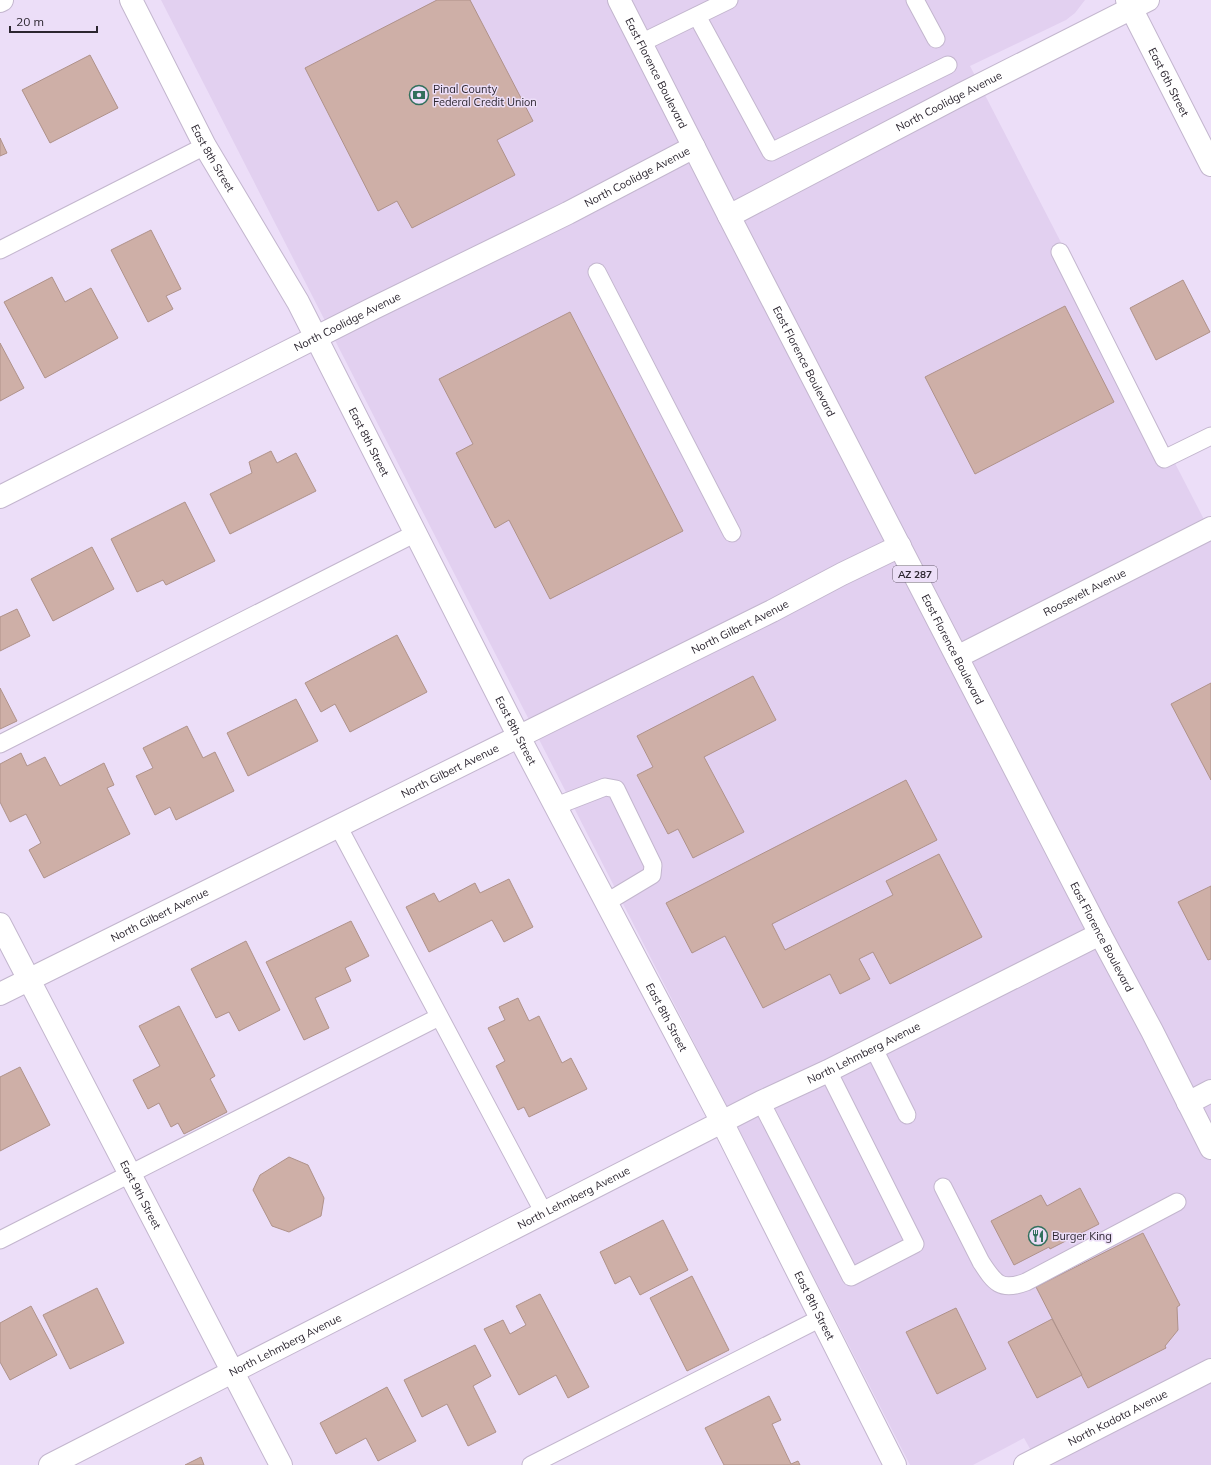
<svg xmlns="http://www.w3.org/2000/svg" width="1211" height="1465" viewBox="0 0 1211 1465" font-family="Mulish,sans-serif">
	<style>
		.built { fill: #e2d0f0 }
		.building { fill: #ceafa7; stroke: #af928a }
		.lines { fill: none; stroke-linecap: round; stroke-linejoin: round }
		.lane-casing { stroke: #c3b6ce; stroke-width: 19 }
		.street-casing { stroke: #c3b6ce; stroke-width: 24 }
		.secondary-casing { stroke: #c3b6ce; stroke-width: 24 }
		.primary-casing { stroke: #c3b6ce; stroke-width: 24 }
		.lane { stroke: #fff; stroke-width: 17 }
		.street { stroke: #fff; stroke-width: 22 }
		.secondary { stroke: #fff; stroke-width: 22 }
		.primary { stroke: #fff; stroke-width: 22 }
		.labels { text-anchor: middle; stroke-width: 3; stroke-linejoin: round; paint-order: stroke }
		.shield { fill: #ecdef8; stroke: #665d6c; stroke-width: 1 }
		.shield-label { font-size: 10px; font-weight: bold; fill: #2c2630 }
		.street-label { font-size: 11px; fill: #2c2630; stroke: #ecdef8 }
		.poi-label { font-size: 11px; fill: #2c2630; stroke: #ecdef8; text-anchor: start }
	</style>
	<rect width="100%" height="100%" fill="#ecdef8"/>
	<!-- built -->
	<polygon class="built" points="161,0 1085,0 1075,13 1066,20 970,66 1211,533 1211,1465 1039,1465 1024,1438 973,1465 910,1465"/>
	<!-- building -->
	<g class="building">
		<polygon points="437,0 470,0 533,121 497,140 515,175 412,228 397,201 378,211 305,68"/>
		<polygon points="90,55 118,108 50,143 22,90"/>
		<polygon points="0,138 7,153 0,156"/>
		<polygon points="151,230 181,289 166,296 173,309 148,322 111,250"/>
		<polygon points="52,277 65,302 91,288 118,338 45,378 4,302"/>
		<polygon points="1183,280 1210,332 1156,360 1130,308"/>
		<polygon points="1065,306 1114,402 975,474 925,377"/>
		<polygon points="570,312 683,531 550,599 509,520 495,528 456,453 473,444 439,379"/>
		<polygon points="0,343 24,388 0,401"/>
		<polygon points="271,451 277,463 296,453 316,491 230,534 210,494 252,473 249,462"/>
		<polygon points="185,502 215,561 166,585 163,580 137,592 111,539"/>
		<polygon points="92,547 114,589 53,621 31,579"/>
		<polygon points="17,609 30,636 0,651 0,617"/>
		<polygon points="397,635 427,692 350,732 335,704 321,712 305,683"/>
		<polygon points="753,676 776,720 704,757 744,832 693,858 678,829 668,834 637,775 653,767 637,736"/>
		<polygon points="1211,683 1211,780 1171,704"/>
		<polygon points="0,688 17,721 0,729"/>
		<polygon points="296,699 318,741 248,776 227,733"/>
		<polygon points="187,726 203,758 215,752 234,791 176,820 170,807 155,815 136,776 153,768 143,748"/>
		<polygon points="21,753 27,766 45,757 60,786 104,763 114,785 107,788 130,834 44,878 29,850 41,843 26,814 10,822 0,802 0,764"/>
		<polygon points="906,780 937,840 772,924 785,950 893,895 886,881 939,854 982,937 890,984 873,952 859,959 870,979 840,994 830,974 763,1008 725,936 692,953 666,903"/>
		<polygon points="509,879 533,927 504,942 492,920 429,952 406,907 434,893 439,902 475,883 480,893"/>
		<polygon points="1211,886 1211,959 1208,960 1178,902"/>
		<polygon points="351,921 369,956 345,968 351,981 315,998 329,1028 304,1040 266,962"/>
		<polygon points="246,941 280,1010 239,1031 229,1012 216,1018 191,969"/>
		<polygon points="518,998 529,1021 539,1016 562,1063 571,1058 587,1089 529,1117 524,1107 518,1110 496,1066 505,1061 488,1028 505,1020 499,1007"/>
		<polygon points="179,1006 215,1076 210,1079 227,1112 184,1134 178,1123 171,1127 159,1103 148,1109 133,1080 160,1066 139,1026"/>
		<polygon points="20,1067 50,1125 0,1151 0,1077"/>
		<polygon points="289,1157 308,1165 324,1198 321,1216 289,1232 272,1226 253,1190 260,1175"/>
		<polygon points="1080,1188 1099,1224 1050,1249 1049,1247 1014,1265 991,1221 1041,1195 1047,1206"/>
		<polygon points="663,1220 688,1270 640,1295 630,1276 615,1284 600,1252"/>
		<polygon points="1143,1233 1180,1305 1177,1307 1178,1330 1165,1346 1166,1348 1088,1388 1036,1287"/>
		<polygon points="692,1276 729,1350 687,1371 650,1298"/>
		<polygon points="97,1288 124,1343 70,1369 43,1315"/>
		<polygon points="540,1294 589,1387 568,1398 556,1375 519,1395 484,1329 503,1320 510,1334 526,1325 516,1306"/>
		<polygon points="31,1306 57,1355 10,1380 0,1362 0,1323"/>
		<polygon points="956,1308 986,1369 937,1394 906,1332"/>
		<polygon points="1052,1319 1082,1375 1037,1398 1008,1342"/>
		<polygon points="475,1345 491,1376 473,1386 496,1432 468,1446 447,1404 422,1417 404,1380"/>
		<polygon points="387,1387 416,1441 378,1461 366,1438 336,1454 320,1423"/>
		<polygon points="769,1396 781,1420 772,1424 791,1464 798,1461 800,1465 724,1465 705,1428"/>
		<polygon points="201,1457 204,1465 185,1465"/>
	</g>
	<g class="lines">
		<!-- lane casing -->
		<g class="lane-casing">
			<g id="lane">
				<polyline points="915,0 936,39"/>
				<polyline points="697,16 771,152 948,65"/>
				<polyline points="641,43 729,0"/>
				<polyline points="0,250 205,146"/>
				<polyline points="1060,252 1164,459 1211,436"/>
				<polyline points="597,272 732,533"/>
				<polyline points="0,744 416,533"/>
				<polyline points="556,806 605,787 616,789 653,865 652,875 607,902"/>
				<polyline points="338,826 544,1213"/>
				<polyline points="873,1047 907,1115"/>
				<polyline points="761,1102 851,1277 915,1244 828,1071"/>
				<path d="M 943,1187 L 981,1262 C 994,1282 1000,1292 1026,1282 L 1177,1202"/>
				<polyline points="0,1240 439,1017"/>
				<polyline points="531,1465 821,1318"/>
			</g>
		</g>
		<!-- street casing -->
		<g class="street-casing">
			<g id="street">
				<path id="s1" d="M 131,0 L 205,146 L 298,302 L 519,737 L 722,1122 L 895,1465"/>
				<path id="s2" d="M 1127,0 L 1211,165"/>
				<path id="s3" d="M 729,216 L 962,94 L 1148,0"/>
				<path id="s4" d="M 0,497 L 374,308 L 568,213 L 694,147"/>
				<path id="s5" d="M 957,657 L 1211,528"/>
				<path id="s6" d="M 0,924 L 281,1465"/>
				<path id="s7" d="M 0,994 L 772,611 L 842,574 L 900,546"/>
				<polyline points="1188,1103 1211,1091"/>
				<path id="s8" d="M 50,1465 L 761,1102 L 828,1071 L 1100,934"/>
				<path id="s9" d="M 1025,1465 L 1211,1370"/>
			</g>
		</g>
		<!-- secondary casing -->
		<g class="secondary-casing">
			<polyline id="secondary" points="0,1 2,0"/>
		</g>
		<!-- primary casing -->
		<g class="primary-casing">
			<g id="primary">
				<path id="s10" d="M 619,0 L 729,216 L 1100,934 L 1152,1031 L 1211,1148"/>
			</g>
		</g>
		<!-- lane -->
		<use href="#lane" class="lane"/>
		<!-- street -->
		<use href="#street" class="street"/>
		<!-- secondary -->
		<use href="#secondary" class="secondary"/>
		<!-- primary -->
		<use href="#primary" class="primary"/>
	</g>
	<!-- icons -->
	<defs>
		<g id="bank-ring" transform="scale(1)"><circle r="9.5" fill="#ecdef8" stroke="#31705d" stroke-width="1.5"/><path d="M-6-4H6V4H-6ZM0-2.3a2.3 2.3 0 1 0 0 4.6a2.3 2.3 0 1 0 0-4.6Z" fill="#31705d"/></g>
		<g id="restaurant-ring" transform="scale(1)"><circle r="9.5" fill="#ecdef8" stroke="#31705d" stroke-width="1.5"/><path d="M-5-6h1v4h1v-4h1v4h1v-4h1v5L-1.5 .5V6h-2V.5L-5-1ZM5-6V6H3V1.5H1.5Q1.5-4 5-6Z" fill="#31705d"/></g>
	</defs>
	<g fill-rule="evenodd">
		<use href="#bank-ring" x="419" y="95"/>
		<use href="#restaurant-ring" x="1038" y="1236"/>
	</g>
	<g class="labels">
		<!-- shield labels -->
		<rect class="shield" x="893" y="566" width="44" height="16" rx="3"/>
		<g class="shield-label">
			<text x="915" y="578">AZ 287</text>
		</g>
		<!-- street labels -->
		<g class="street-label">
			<text dy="4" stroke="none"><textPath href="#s10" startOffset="82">East Florence Boulevard</textPath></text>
			<text dy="4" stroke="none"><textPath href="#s2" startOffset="92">East 6th Street</textPath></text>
			<text dy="4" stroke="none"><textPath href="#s3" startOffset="248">North Coolidge Avenue</textPath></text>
			<text dy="4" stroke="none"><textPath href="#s1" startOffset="178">East 8th Street</textPath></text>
			<text dy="4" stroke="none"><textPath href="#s4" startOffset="713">North Coolidge Avenue</textPath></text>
			<text dy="4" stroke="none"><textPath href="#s4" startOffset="389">North Coolidge Avenue</textPath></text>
			<text dy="4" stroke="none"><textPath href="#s10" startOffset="406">East Florence Boulevard</textPath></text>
			<text dy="4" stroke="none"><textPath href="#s1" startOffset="502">East 8th Street</textPath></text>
			<text dy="4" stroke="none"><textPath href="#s5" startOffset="143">Roosevelt Avenue</textPath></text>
			<text dy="4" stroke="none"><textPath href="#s7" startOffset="826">North Gilbert Avenue</textPath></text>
			<text dy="4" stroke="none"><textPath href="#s10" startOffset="730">East Florence Boulevard</textPath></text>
			<text dy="4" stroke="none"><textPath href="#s1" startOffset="826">East 8th Street</textPath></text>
			<text dy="4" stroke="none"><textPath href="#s7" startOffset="502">North Gilbert Avenue</textPath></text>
			<text dy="4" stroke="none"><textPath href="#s7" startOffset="178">North Gilbert Avenue</textPath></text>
			<text dy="4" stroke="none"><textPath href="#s10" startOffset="1054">East Florence Boulevard</textPath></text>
			<text dy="4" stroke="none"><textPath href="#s1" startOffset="1150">East 8th Street</textPath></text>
			<text dy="4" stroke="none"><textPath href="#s8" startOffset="912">North Lehmberg Avenue</textPath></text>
			<text dy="4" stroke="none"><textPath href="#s6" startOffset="305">East 9th Street</textPath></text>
			<text dy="4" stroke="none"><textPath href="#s8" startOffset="588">North Lehmberg Avenue</textPath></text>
			<text dy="4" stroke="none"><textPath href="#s1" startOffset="1474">East 8th Street</textPath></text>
			<text dy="4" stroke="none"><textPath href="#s8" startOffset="264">North Lehmberg Avenue</textPath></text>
			<text dy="4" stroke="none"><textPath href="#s9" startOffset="104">North Kadota Avenue</textPath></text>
		</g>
		<!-- poi labels -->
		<g class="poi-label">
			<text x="433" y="93">Pinal County<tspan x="433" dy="13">Federal Credit Union</tspan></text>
			<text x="1052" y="1240">Burger King</text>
		</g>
	</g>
	<!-- scale -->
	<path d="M10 26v6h87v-6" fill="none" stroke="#2c2630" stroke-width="2"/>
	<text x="16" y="26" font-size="12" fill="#2c2630" stroke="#ecdef8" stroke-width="3" paint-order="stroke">20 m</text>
</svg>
